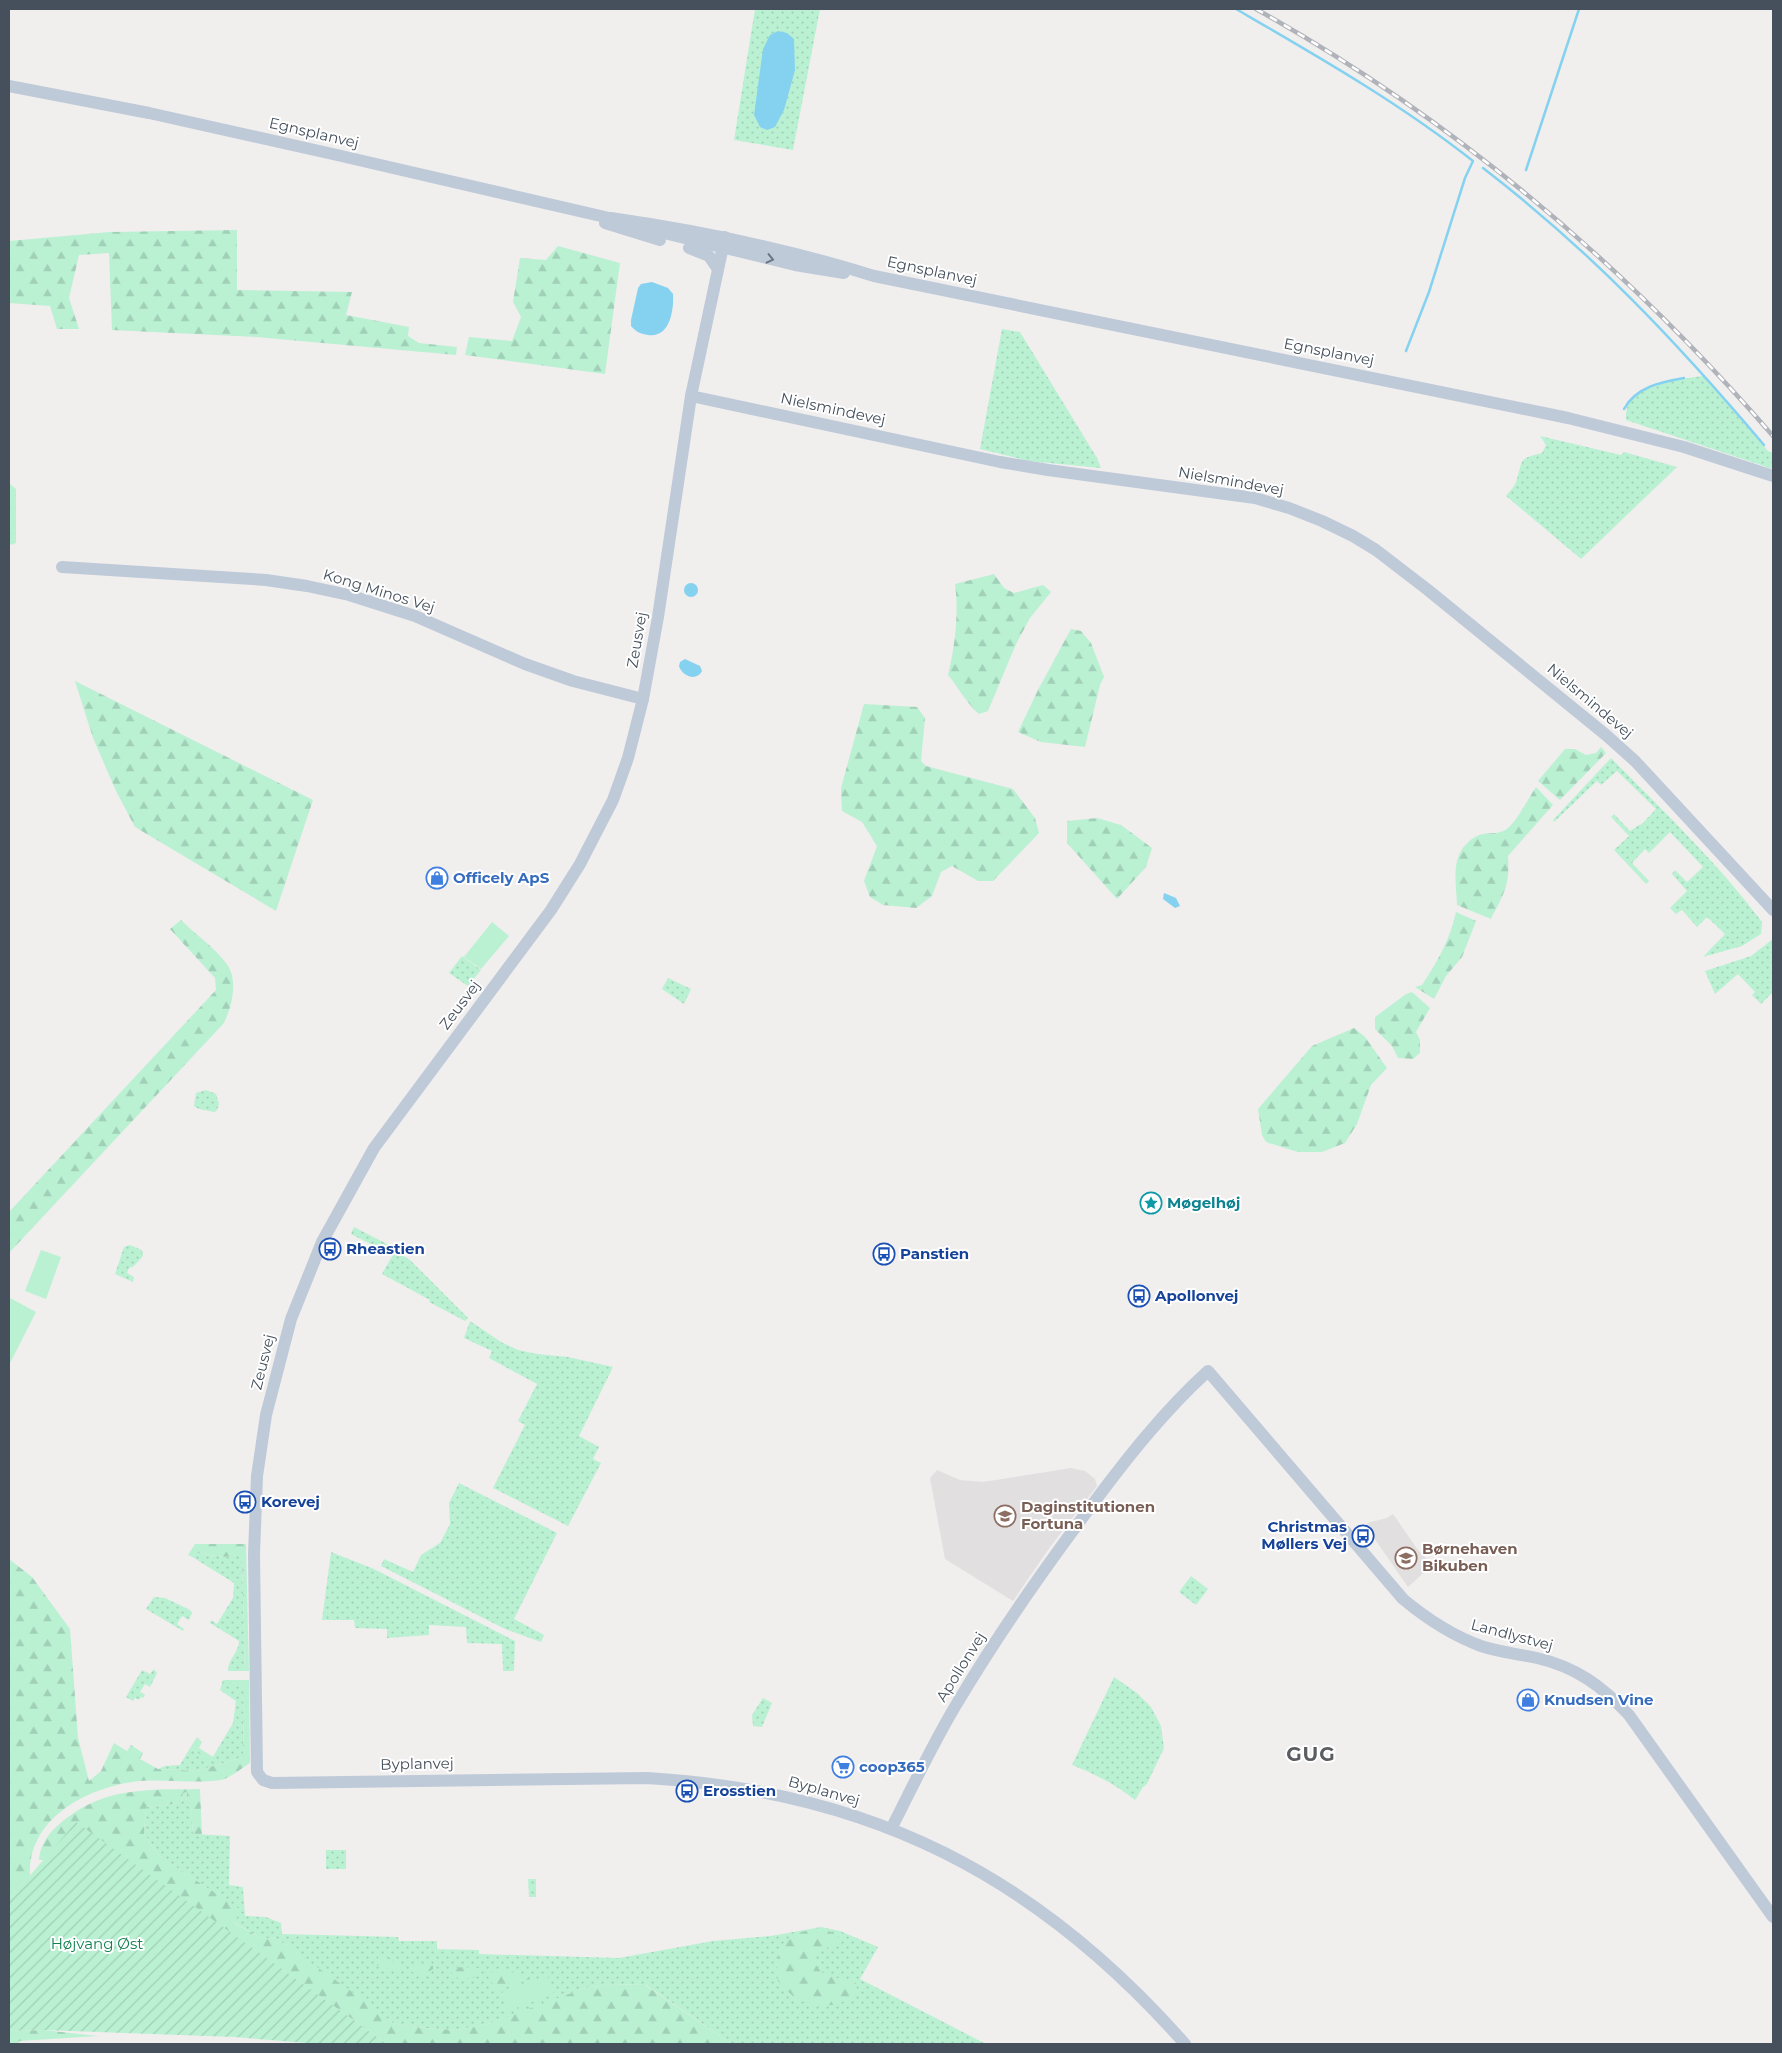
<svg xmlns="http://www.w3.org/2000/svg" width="1782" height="2053" viewBox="0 0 1782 2053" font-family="Montserrat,sans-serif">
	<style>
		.education { fill: #e2dfe0 }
		.grass { fill: url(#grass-dots) }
		.forest { fill: url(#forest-firs) }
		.garden { fill: url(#garden-furrows) }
		.pitch { fill: #baf1d3 }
		.water { fill: #85d2f0 }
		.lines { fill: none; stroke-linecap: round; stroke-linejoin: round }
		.stream { stroke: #85d2f0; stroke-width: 2.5 }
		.secondary { stroke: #bfcad8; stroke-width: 12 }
		.rail-casing { stroke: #b0b3b9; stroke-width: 4.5 }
		.rail { stroke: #fff; stroke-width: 2.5; stroke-dasharray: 8; stroke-linecap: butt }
		.oneway { stroke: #6a7581 }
		.labels { text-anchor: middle; stroke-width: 4; stroke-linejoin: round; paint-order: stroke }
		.street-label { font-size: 15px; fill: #45505c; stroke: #fff }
		.shop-label { font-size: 15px; font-weight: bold; fill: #366cbe; stroke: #fff; text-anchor: start }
		.culture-label { font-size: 15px; font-weight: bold; fill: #0d838f; stroke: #fff; text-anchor: start }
		.transit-label { font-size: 15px; font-weight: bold; fill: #164399; stroke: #fff; text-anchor: start }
		.education-label { font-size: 15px; font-weight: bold; fill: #785e54; stroke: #fff; text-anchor: start }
		.park-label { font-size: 15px; fill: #128151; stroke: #fff }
		.district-label { font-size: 20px; font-weight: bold; letter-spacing: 1px; fill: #5a5e63; stroke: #fff }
	</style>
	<defs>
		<pattern id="grass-dots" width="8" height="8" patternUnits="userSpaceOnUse" patternTransform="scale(1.25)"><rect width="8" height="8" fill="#baf1d3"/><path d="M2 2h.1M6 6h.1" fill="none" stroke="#a1d0b8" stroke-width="1.8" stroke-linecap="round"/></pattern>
		<pattern id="forest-firs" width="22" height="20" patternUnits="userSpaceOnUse" patternTransform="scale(1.25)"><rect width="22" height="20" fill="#baf1d3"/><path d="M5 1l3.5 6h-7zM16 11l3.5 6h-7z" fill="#a1d0b8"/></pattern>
		<pattern id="garden-furrows" width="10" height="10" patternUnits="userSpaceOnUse" patternTransform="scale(1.25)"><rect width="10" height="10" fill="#baf1d3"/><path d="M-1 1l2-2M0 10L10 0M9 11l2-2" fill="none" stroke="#a1d0b8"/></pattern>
	</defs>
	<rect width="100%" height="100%" fill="#f1eeee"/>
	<!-- education -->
	<g class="education">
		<polygon points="1071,1468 1085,1471 1095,1479 1097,1486 1050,1547 1013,1601 945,1559 930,1478 937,1470 960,1480 983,1482"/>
		<polygon points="1393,1514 1418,1550 1432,1565 1408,1587 1372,1535 1367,1523 1387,1518"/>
	</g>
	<!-- grass -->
	<g class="grass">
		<polygon points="755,9 820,9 793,150 734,140"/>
		<polygon points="1002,329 1020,332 1097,458 1101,468 1029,461 980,449"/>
		<path d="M 1703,376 L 1768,451 L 1773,453 L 1773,469 L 1626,420 C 1626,415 1626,409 1628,405 C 1641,384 1681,379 1703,376 Z"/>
		<path d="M 1540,436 L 1621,455 L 1624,452 L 1677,467 L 1581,559 L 1506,496 C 1510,491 1516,485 1517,479 C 1523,458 1519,459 1542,453 L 1546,445 Z"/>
		<path d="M 1611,758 C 1663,811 1717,862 1762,922 L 1761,934 L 1742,946 L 1703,957 L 1725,934 L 1707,917 L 1697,927 L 1682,910 L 1676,914 L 1670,908 L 1687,891 L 1672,874 L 1675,870 L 1687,882 L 1703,867 L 1670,832 L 1649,853 L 1645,849 L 1632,863 L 1649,881 L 1646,884 L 1614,850 L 1629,836 L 1611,817 L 1614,814 L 1630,831 L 1639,825 L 1642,824 L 1656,809 L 1617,771 L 1601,785 L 1597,781 L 1554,822 L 1553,820 Z"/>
		<polygon points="1773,939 1773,992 1761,1004 1752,995 1755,992 1738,974 1715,994 1705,971 1751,956"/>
		<polygon points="462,956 481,970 468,986 449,973"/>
		<polygon points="668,978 691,989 684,1004 662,989"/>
		<polygon points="206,1090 216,1094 219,1104 217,1110 215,1112 199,1109 194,1106 196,1093"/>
		<polygon points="354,1227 389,1245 386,1252 351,1234"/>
		<polygon points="130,1245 142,1250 143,1256 134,1266 129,1268 127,1273 134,1277 133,1282 115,1274 124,1247"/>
		<polygon points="395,1251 410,1260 468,1318 465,1321 429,1302 430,1300 382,1274"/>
		<polygon points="470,1321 501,1342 518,1350 537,1354 568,1357 613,1367 579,1436 599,1447 593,1459 601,1463 568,1526 493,1488 525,1425 518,1421 537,1384 489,1358 492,1351 464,1338"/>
		<polygon points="459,1483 557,1533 514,1619 544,1635 541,1642 505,1629 381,1566 384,1559 413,1572 421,1555 440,1543 450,1524 449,1503"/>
		<polygon points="331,1552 374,1569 515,1641 514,1671 503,1671 502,1644 467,1643 466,1627 429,1625 429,1635 387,1638 387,1629 355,1628 354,1620 322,1620"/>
		<path d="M 197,1553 L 223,1557 L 242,1554 L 245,1671 L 228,1671 C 228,1659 239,1652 239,1641 L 210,1623 L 211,1620 L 217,1624 L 233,1598 L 234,1583 L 194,1558 Z"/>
		<polygon points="1191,1576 1208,1589 1196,1605 1179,1592"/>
		<polygon points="154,1597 165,1598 190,1610 192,1613 189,1620 182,1616 177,1624 184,1629 183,1631 146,1609"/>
		<polygon points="154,1669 157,1673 150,1687 145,1684 140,1692 145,1695 143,1698 141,1697 139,1700 135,1698 133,1701 126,1697 142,1670 150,1674"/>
		<path d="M 1114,1677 L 1137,1693 L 1151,1707 L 1161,1726 L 1164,1748 L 1147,1784 L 1143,1787 L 1135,1800 C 1115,1784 1095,1774 1072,1765 Z"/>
		<polygon points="223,1680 230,1680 230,1684 244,1688 243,1757 197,1771 158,1769 165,1766 180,1765 190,1748 211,1760 233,1723 236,1701 220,1690"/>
		<polygon points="763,1698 772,1703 762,1727 753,1726 752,1715"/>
		<polygon points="187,1792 186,1803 191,1806 193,1834 230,1836 229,1885 243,1887 245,1916 266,1917 281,1923 282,1934 398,1937 399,1941 437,1941 437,1949 479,1950 479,1954 619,1958 713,1941 771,1936 821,1927 840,1931 878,1947 860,1979 986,2044 732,2044 646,1985 610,1984 585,1988 509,2017 488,2024 456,2030 410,2027 393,2023 277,1939 259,1937 233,1922 240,1910 159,1856 144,1833 146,1807 181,1803 183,1793"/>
		<rect x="326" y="1850" width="20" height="19"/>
		<polygon points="528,1879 536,1879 536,1897 529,1897"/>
	</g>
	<!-- forest -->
	<g class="forest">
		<polygon points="237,230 237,290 352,292 346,315 409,327 408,336 419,343 457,347 456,355 256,337 112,330 109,253 79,255 69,298 79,329 57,329 50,306 9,303 9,241 110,232"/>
		<polygon points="558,246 620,263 605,374 465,355 469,337 512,341 521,317 513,302 520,258 546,260"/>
		<polygon points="10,484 16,489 16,543 11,545 9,542"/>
		<path d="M 994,574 L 1004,588 L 1014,593 L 1043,585 L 1051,592 L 1030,618 L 1016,644 L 988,711 L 979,714 C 966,703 959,688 948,675 C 955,645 959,615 955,584 Z"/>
		<polygon points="1071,629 1081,631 1091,643 1104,677 1100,685 1085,747 1041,742 1018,732 1038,690"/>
		<polygon points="75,681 313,800 276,911 135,827 116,791 93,738"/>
		<polygon points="864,704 917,707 925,718 921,761 926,766 1013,789 1035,818 1039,833 993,881 978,881 952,866 941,872 932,896 916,908 883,905 870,897 864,881 877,846 862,822 842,811 841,788"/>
		<polygon points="1601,747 1606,753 1560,800 1538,781 1565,749 1575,749 1586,755 1596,753"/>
		<path d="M 1536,787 L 1553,805 L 1508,856 C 1510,886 1504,893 1491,919 L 1457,905 C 1456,879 1449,851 1477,836 C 1487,831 1497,836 1507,829 C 1517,821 1528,799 1536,787 Z"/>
		<polygon points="1097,818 1121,825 1152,848 1146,867 1117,899 1067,843 1067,821"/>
		<path d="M 1456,912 L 1476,921 L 1462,957 L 1446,976 L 1434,999 L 1415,987 L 1422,985 C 1438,961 1450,939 1456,912 Z"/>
		<path d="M 181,920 C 195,934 214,947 226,963 C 239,979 232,1006 224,1023 L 9,1253 L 9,1212 L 216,990 L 215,978 L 170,929 Z"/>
		<polygon points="1412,992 1430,1008 1416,1032 1420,1040 1420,1053 1413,1059 1398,1058 1392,1046 1375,1029 1375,1017 1406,994"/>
		<polygon points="1354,1028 1365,1037 1387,1068 1371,1085 1357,1124 1345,1143 1322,1152 1298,1152 1266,1142 1262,1135 1258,1109 1312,1046"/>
		<polygon points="195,1544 246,1544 249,1671 245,1671 242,1555 223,1557 197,1553 194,1558 188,1555"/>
		<path d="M 9,1559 L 32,1577 L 70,1629 L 78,1738 L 89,1781 L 101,1771 L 114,1743 L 127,1751 L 131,1745 L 143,1753 L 140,1759 L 158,1769 L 197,1771 L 243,1757 L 244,1688 L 233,1686 L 230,1684 L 230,1680 L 249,1680 L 250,1763 C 242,1768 230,1778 221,1780 C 194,1784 167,1779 140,1781 C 89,1786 27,1818 30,1876 L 9,1900 Z"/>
		<polygon points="197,1737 202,1742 199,1748 213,1757 211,1761 190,1748"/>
		<path d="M 200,1789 L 202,1835 L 193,1835 L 191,1806 L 186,1803 L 187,1792 L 183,1793 L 181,1803 L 146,1807 L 144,1833 L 159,1856 L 241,1910 L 234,1923 L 259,1937 L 277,1939 L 368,2003 L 393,2023 L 410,2027 L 456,2030 L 488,2024 L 585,1988 L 609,1984 L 645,1985 L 732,2044 L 387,2044 L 76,1823 L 45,1860 L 39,1860 C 39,1848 48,1834 56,1827 C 101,1786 144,1790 200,1789 Z"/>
		<path d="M 809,1930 C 822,1930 833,1928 840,1940 L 836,1946 C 825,1947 818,1950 814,1960 C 825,1992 863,1966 856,1993 C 842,2006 821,2009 803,2002 C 793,1998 785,1988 778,1981 C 776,1952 778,1937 809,1930 Z"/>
		<polygon points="381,1955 390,1958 392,1962 398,1962 401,1965 397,1972 377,1965 376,1960"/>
		<polygon points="420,1963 433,1966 433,1969 422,1976 414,1974 411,1969 413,1964"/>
		<path d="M 464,1967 L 484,1969 C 476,1981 465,1979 453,1977 L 451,1968 Z"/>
		<polygon points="496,1970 530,1975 530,1979 497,1990 487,1975"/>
		<polygon points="43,2030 98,2036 20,2041 16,2044 9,2044 9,2031"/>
	</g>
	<!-- garden -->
	<polygon class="garden" points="76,1822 387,2044 320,2044 234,2037 43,2030 9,2031 9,1900"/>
	<!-- pitch -->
	<g class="pitch">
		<polygon points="492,922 509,936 481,969 464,957"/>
		<polygon points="41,1250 61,1257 46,1299 25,1291"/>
		<polygon points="10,1298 36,1312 9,1365 9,1301"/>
		<polygon points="547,1975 554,1994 508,2011 501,1993"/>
	</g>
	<!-- water -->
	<g class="water">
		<polygon points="778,31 787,33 794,39 795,70 784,110 775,127 767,130 760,127 754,115 763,49 770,35"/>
		<path d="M 652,282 L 668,288 L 673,294 C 674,310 670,338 648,335 C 641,334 636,332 631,326 L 631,320 L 638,288 L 641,284 Z"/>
		<circle cx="691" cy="590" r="7"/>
		<path d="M 685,659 L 700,666 L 702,671 C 696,682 682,676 679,666 L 680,662 Z"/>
		<polygon points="1164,893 1176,898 1180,906 1175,908 1163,899"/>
	</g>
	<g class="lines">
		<!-- stream -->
		<g class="stream">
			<path d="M 1236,9 C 1317,56 1398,102 1473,161 L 1465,178 L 1429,292 L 1406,351"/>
			<path d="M 1483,168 C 1591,251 1676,341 1764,445"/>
			<polyline points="1526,170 1579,9"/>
			<path d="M 1624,409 C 1636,387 1661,382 1684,378"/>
		</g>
		<!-- secondary -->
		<g class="secondary">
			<polyline points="9,86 149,113 337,155 618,220"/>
			<path d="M 611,218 C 701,231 788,249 874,276 L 1568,418 L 1684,447 L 1773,476"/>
			<polyline points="605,223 660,240"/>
			<polyline points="652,230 795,265 844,273"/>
			<path d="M 725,237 L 691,396 L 658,617 L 643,699 L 628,758 L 613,800 L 580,864 L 551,910 L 374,1148 L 322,1242 L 291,1319 L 266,1415 L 257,1476 L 254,1554 L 257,1772 L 263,1780 L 272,1783 L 647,1778 C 871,1791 1037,1876 1185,2044"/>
			<polyline points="689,248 709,256 718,269"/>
			<polyline points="691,396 1000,462 1048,470 1255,498 1289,508 1322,521 1353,536 1376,550 1428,590 1606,735 1635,761 1773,910"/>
			<polyline points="62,567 266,580 307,586 349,595 415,616 525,664 573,681 643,699"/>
			<path d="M 891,1829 C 912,1788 932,1745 956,1705 C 997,1636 1043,1570 1092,1505 C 1127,1458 1164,1411 1208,1371 L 1403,1599 C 1427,1619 1451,1635 1481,1646 C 1499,1652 1518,1654 1537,1658 C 1576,1667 1602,1686 1629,1715 L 1773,1917"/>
		</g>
		<!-- rail casing -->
		<g class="rail-casing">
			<path id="rail" d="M 1256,9 C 1453,119 1626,266 1773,436"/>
		</g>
		<!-- rail -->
		<use href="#rail" class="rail"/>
	</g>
	<!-- one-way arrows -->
	<defs><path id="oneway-chevron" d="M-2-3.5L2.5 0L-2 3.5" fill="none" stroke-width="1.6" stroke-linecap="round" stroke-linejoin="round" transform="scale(1.25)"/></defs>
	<use class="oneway" href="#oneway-chevron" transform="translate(770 259) rotate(13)"/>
	<!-- icons -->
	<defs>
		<g id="shop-ring" transform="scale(1.125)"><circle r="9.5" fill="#fff" stroke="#3f7fe0" stroke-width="1.5"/><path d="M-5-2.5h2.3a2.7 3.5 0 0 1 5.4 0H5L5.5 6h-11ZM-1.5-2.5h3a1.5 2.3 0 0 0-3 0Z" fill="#3f7fe0"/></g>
		<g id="sight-ring" transform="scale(1.125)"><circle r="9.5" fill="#fff" stroke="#0f9aa8" stroke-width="1.5"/><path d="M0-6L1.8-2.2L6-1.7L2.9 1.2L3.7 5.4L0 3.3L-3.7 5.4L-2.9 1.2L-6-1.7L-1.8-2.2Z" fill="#0f9aa8"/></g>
		<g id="bus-ring" transform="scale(1.125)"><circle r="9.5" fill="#fff" stroke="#1a4fb4" stroke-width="1.5"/><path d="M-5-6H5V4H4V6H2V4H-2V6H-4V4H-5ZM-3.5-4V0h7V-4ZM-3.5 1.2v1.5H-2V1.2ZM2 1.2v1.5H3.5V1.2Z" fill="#1a4fb4"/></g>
		<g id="school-ring" transform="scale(1.125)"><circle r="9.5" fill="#fff" stroke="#8d6e63" stroke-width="1.5"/><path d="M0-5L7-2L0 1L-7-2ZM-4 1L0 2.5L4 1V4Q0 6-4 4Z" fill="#8d6e63"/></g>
		<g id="supermarket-ring" transform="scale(1.125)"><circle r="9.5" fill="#fff" stroke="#3f7fe0" stroke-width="1.5"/><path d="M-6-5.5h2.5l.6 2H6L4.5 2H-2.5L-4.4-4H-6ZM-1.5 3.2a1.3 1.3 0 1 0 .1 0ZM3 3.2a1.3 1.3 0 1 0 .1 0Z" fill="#3f7fe0"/></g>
	</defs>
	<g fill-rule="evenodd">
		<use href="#shop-ring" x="437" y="878"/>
		<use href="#sight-ring" x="1151" y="1203"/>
		<use href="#bus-ring" x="330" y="1249"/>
		<use href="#bus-ring" x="884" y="1254"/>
		<use href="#bus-ring" x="1139" y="1296"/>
		<use href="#bus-ring" x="245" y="1502"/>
		<use href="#school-ring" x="1005" y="1516"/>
		<use href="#bus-ring" x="1363" y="1536"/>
		<use href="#school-ring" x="1406" y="1558"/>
		<use href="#shop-ring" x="1528" y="1700"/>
		<use href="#supermarket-ring" x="843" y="1767"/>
		<use href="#bus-ring" x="687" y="1791"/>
	</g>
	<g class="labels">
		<!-- street labels -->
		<g class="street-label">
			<text transform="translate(314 133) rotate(13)" y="5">Egnsplanvej</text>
			<text transform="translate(932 271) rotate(12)" y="5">Egnsplanvej</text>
			<text transform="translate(1329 352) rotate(11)" y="5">Egnsplanvej</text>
			<text transform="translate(833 409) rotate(12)" y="5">Nielsmindevej</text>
			<text transform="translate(1231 481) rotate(10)" y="5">Nielsmindevej</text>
			<text transform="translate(379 591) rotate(17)" y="5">Kong Minos Vej</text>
			<text transform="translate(637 640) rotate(-80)" y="5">Zeusvej</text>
			<text transform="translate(1590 701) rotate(40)" y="5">Nielsmindevej</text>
			<text transform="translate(460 1005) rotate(-53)" y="5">Zeusvej</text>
			<text transform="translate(263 1362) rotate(-76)" y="5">Zeusvej</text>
			<text transform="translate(1512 1635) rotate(15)" y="5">Landlystvej</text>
			<text transform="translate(961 1667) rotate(-58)" y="5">Apollonvej</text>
			<text transform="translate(417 1764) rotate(-1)" y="5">Byplanvej</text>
			<text transform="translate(824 1791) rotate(16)" y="5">Byplanvej</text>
		</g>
		<!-- shop labels -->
		<g class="shop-label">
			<text x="453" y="883">Officely ApS</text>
			<text x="1544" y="1705">Knudsen Vine</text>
			<text x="859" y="1772">coop365</text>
		</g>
		<!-- culture labels -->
		<g class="culture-label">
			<text x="1167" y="1208">Møgelhøj</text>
		</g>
		<!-- transit labels -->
		<g class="transit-label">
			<text x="346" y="1254">Rheastien</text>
			<text x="900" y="1259">Panstien</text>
			<text x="1155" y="1301">Apollonvej</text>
			<text x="261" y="1507">Korevej</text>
			<text x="1347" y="1532" text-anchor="end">Christmas<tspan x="1347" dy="17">Møllers Vej</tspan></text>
			<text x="703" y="1796">Erosstien</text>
		</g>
		<!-- education labels -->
		<g class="education-label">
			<text x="1021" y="1512">Daginstitutionen<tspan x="1021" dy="17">Fortuna</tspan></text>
			<text x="1422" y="1554">Børnehaven<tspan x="1422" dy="17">Bikuben</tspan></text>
		</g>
		<!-- park labels -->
		<g class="park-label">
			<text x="97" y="1949">Højvang Øst</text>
		</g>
		<!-- district labels -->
		<g class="district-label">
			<text x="1311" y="1761">GUG</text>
		</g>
	</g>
	<!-- border -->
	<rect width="1782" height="2053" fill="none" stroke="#45505c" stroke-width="20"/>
</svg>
